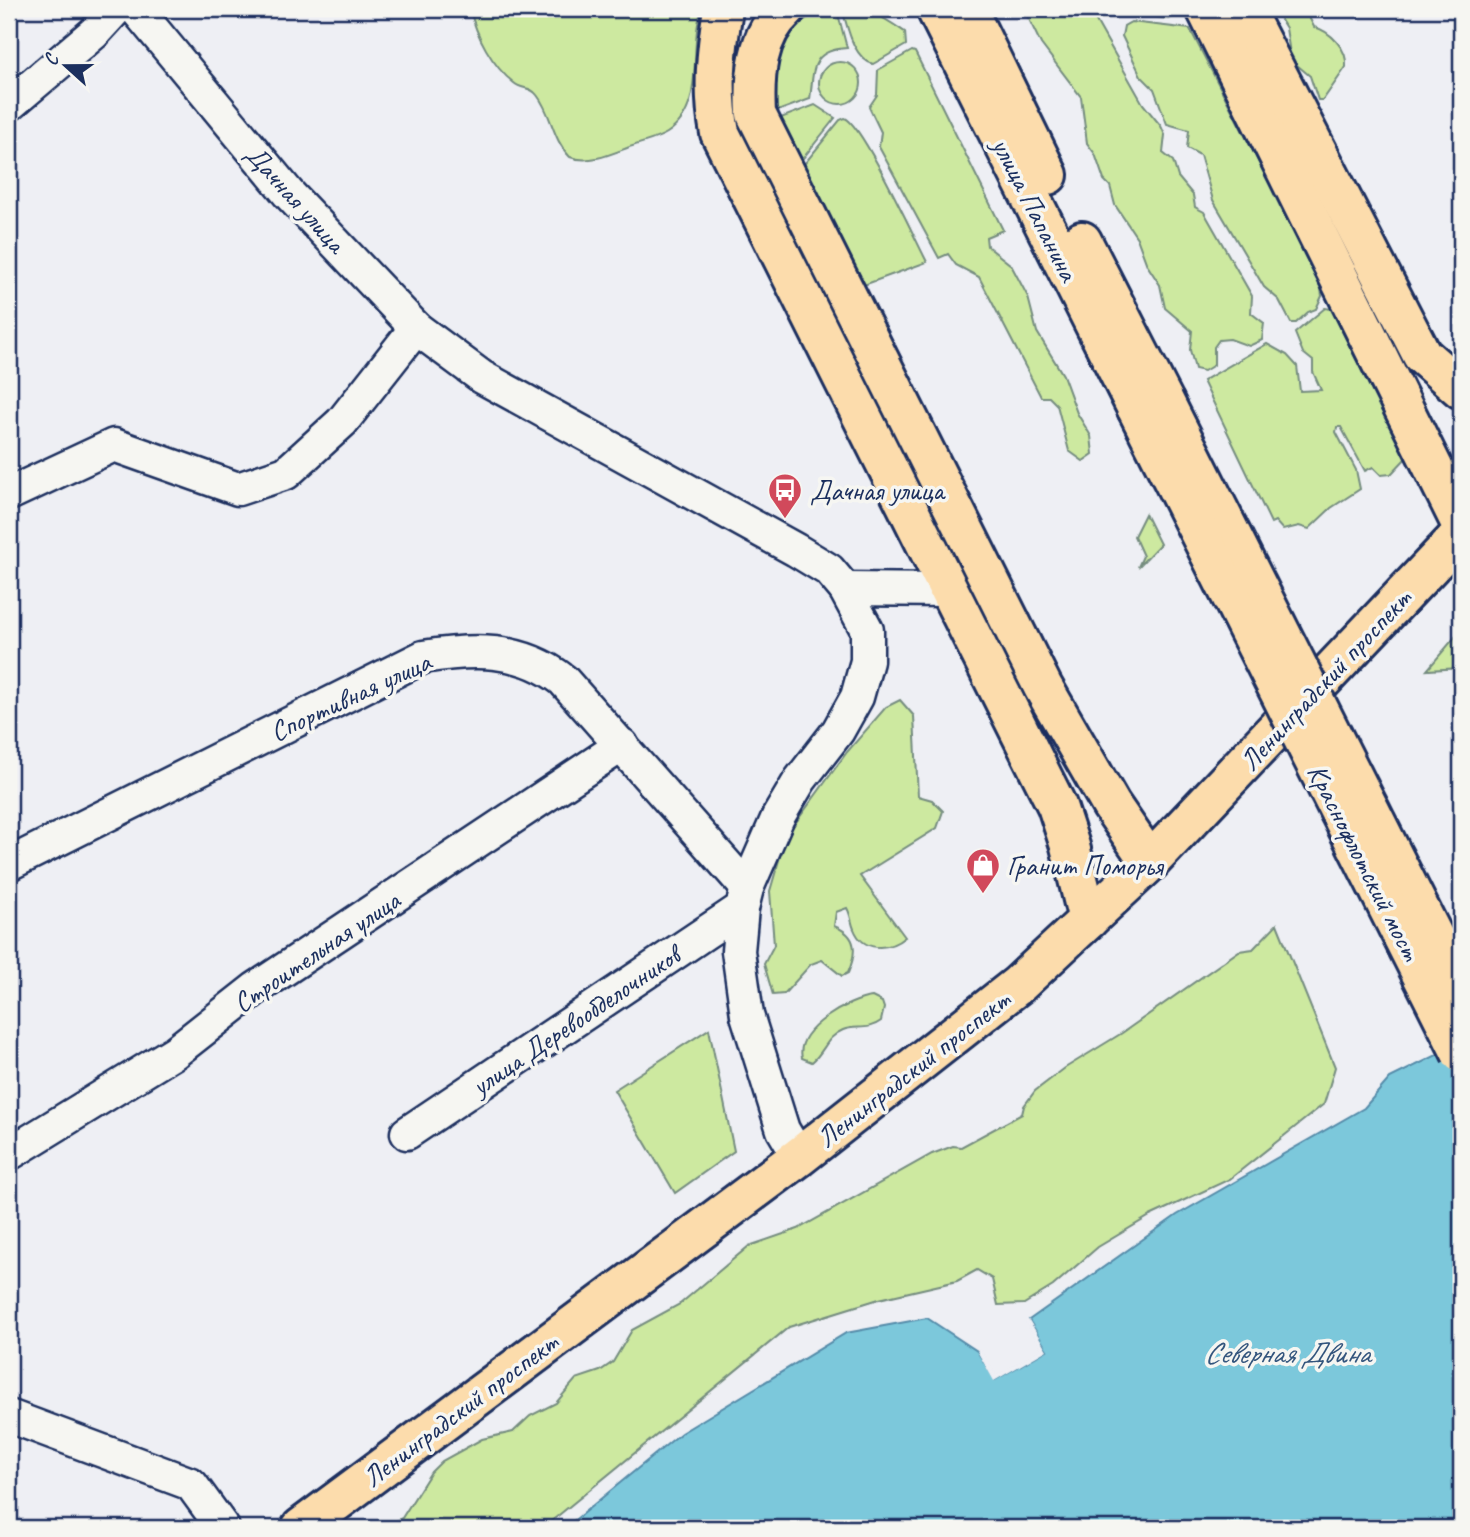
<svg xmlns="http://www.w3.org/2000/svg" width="1470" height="1537" viewBox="0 0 1470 1537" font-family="Caveat,sans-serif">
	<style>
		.green { fill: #cde9a0; stroke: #748c7f; stroke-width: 2 }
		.water { fill: #7bc8db; stroke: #558ba9; stroke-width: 2 }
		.pier { fill: #eeeff4 }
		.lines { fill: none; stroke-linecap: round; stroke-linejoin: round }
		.minor-casing { stroke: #1b2f5e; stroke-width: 37 }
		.major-casing { stroke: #1b2f5e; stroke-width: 44 }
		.minor { stroke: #f6f6f2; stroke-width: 32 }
		.major { stroke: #fcdcac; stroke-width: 38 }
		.major-bridge-casing { stroke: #1b2f5e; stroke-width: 44; stroke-linecap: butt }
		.major-bridge { stroke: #fcdcac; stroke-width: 38 }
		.labels { text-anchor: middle; stroke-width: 7; stroke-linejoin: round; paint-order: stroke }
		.street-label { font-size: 28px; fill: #1b2f5e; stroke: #f6f6f2 }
		.poi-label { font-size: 28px; fill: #1b2f5e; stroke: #f6f6f2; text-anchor: start }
		.water-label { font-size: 30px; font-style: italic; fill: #33557d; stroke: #f6f6f2 }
	</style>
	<rect width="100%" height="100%" fill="#eeeff4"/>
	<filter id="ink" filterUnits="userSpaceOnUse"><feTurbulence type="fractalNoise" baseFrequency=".0143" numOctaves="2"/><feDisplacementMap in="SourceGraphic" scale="14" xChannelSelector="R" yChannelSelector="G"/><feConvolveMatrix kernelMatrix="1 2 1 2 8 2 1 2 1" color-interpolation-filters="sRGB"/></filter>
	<g filter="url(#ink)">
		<!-- green -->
		<g class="green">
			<path d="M 470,9 L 702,9 C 687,48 708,106 667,133 C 656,140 639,143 627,148 C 609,155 588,164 570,157 C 552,139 552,114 537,95 C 531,86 522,90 514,83 C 492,66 476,35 470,9 Z"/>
			<path d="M 842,9 C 868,6 884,18 905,32 L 906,45 L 873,64 C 853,58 848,28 842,9 Z"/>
			<polygon points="1024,9 1086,9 1091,12 1143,104 1161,126 1165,135 1163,153 1173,161 1178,177 1193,195 1195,207 1204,212 1252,296 1251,313 1264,323 1262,340 1249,346 1230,339 1219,340 1214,347 1214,365 1204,371 1195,369 1190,350 1192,331 1165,308 1160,285 1147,265 1137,238 1115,205 1110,186 1104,180 1095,154 1087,143 1081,97 1041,44"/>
			<polygon points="1106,9 1178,9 1180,14 1169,19"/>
			<path d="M 1274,9 L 1305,9 L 1314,27 C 1330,31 1348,49 1346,67 L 1323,100 L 1318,100 L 1310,76 L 1291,60 L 1286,28 Z"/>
			<path d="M 828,10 L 838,14 L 847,48 C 809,50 814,72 810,99 L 775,112 C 773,99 766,81 767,68 C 771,40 803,16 828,10 Z"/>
			<polygon points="1131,22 1190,29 1320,281 1322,296 1316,309 1308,312 1296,323 1291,323 1279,300 1264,287 1213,200 1200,155 1187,148 1189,130 1167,124 1154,89 1141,76 1122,36 1124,26"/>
			<polygon points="912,51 915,52 1003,230 986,237 987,246 1011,265 1028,297 1037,332 1063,375 1077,413 1091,436 1093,454 1083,461 1069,451 1057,405 1049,397 1041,397 979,277 956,265 948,254 939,258 879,147 881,132 869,107 877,95 878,70"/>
			<circle cx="840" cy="83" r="21"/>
			<polygon points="815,105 835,118 800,162 778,119"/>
			<path d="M 845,118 C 862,124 915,239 927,262 L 861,286 L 802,171 L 805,163 L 840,120 Z"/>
			<polygon points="1325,308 1331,309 1406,458 1391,474 1381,475 1373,467 1365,471 1341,427 1337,427 1336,432 1356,470 1360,489 1331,508 1309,529 1299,526 1283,530 1275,521 1271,523 1203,381 1267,344 1287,355 1297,366 1300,391 1321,390 1313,372 1313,361 1303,353 1295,333"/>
			<polygon points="1145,514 1160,544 1138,567 1143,556 1134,536"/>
			<polygon points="1461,630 1461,668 1427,670"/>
			<path d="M 900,700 L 914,716 L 918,796 L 932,800 L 943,811 L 937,828 L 860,876 L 905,937 C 888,951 863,952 854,929 C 851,922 851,915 847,908 L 836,912 L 834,926 C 858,935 857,952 848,973 L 842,976 L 822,960 L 811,964 L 784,994 L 773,995 L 764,964 L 774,945 L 770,891 L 786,836 L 847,752 L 886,707 Z"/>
			<polygon points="1277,924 1335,1067 1324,1104 1230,1179 1150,1216 1098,1247 1053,1286 1024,1304 998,1305 992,1279 977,1270 957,1281 879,1299 789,1327 543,1528 383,1528 402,1518 431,1472 442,1461 482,1439 513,1432 530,1416 556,1403 576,1379 600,1371 613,1362 632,1330 680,1304 749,1246 798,1229 932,1154 953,1146 961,1147 1022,1114 1024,1106 1035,1091 1065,1068 1122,1033 1239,951 1253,949"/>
			<path d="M 872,997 L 882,1002 L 884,1008 L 881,1021 C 868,1031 856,1025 843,1030 C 826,1037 825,1051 812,1062 L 802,1058 C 795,1029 848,1000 872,997 Z"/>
			<polygon points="709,1029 734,1151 675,1193 614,1090"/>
		</g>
		<!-- water -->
		<polygon class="water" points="1461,1043 1461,1528 565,1528 681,1433 846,1333 927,1318 977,1351 995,1380 1047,1350 1029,1320 1177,1215 1364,1108 1390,1078"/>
		<!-- pier -->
		<polygon class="pier" points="1029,1320 1047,1350 994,1381 977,1351 980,1349 996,1376 1043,1349 1026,1322"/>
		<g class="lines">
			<!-- minor casing -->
			<g class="minor-casing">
				<g id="minor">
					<polyline points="136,9 288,193 416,328 482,377 796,550 829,570 845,589 867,630 867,661 857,697 838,731 800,780 778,817 747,888 742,908 738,951 747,1015 783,1130 799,1157"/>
					<polyline points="9,105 94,33 116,9"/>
					<polyline points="9,494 114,445 238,489 286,473 342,422 416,328"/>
					<polyline points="845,589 949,590"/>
					<path d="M 9,864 L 423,657 C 473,649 521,647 563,680 L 747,888"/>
					<polyline points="407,1133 742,908"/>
					<polyline points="9,1154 175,1052 255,989 622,745"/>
					<polyline points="9,1416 191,1484 223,1528"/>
				</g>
			</g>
			<!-- major casing -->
			<g class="major-casing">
				<g id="major">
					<path d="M 723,9 C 716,52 712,90 720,133 L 1057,806 L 1070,846 L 1088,920"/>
					<path d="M 786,9 C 756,36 754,76 756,114 L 1043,687 L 1111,805 L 1150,862"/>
					<polyline points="936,9 1137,409"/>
					<polyline points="967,9 1048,175"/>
					<polyline points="1206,9 1461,524"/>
					<polyline points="1244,9 1422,355 1461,389"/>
					<polyline points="1082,241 1164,401"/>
					<polyline points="301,1528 799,1157 1018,985 1150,862 1461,534"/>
				</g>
			</g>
			<!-- minor -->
			<use href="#minor" class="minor"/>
			<!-- major -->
			<use href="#major" class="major"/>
			<!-- major-bridge casing -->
			<g class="major-bridge-casing">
				<g id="major-bridge">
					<polyline points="1164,401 1461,991"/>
					<polyline points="1137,409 1461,1053"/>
				</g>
			</g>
			<!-- major-bridge -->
			<use href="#major-bridge" class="major-bridge"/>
		</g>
	</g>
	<!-- icons -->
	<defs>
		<g id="bus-pin" transform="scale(1.75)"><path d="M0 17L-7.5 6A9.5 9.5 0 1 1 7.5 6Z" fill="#d1495b" stroke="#f6f6f2"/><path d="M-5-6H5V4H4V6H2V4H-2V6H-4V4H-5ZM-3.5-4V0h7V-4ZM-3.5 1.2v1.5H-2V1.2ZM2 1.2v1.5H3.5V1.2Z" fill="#fff"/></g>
		<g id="shop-pin" transform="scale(1.75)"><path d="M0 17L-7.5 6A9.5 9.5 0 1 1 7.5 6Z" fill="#d1495b" stroke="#f6f6f2"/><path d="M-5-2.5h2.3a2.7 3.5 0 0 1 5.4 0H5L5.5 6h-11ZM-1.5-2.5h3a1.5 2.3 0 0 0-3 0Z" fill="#fff"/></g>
	</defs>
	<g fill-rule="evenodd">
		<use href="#bus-pin" x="785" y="490"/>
		<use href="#shop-pin" x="983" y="865"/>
	</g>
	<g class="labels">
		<!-- street labels -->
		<g class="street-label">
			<text transform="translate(296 198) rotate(48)" y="10">Дачная улица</text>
			<text transform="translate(1036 209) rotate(63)" y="10">улица Папанина</text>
			<text transform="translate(1325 679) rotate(-47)" y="10">Ленинградский проспект</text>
			<text transform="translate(350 696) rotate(-25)" y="10">Спортивная улица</text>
			<text transform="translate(1365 862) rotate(63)" y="10">Краснофлотский мост</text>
			<text transform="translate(316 951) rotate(-34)" y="10">Строительная улица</text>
			<text transform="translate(575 1020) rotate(-34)" y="10">улица Деревообделочников</text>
			<text transform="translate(913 1068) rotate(-38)" y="10">Ленинградский проспект</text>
			<text transform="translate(460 1409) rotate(-37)" y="10">Ленинградский проспект</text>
		</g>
		<!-- poi labels -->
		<g class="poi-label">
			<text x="810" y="500">Дачная улица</text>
			<text x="1007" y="875">Гранит Поморья</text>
		</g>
		<!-- water labels -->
		<g class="water-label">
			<text x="1287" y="1363">Северная Двина</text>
		</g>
	</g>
	<!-- margin -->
	<rect width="1470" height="1537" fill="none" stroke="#f6f6f2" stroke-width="35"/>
	<rect x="18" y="18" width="1435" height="1502" fill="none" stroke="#1b2f5e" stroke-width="2.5" filter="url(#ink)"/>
	<!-- north arrow -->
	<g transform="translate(66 66) rotate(291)" stroke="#f6f6f2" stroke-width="5" paint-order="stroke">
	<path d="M0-5L12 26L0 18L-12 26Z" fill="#1b2f5e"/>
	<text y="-10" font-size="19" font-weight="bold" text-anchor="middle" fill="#1b2f5e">С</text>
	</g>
</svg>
